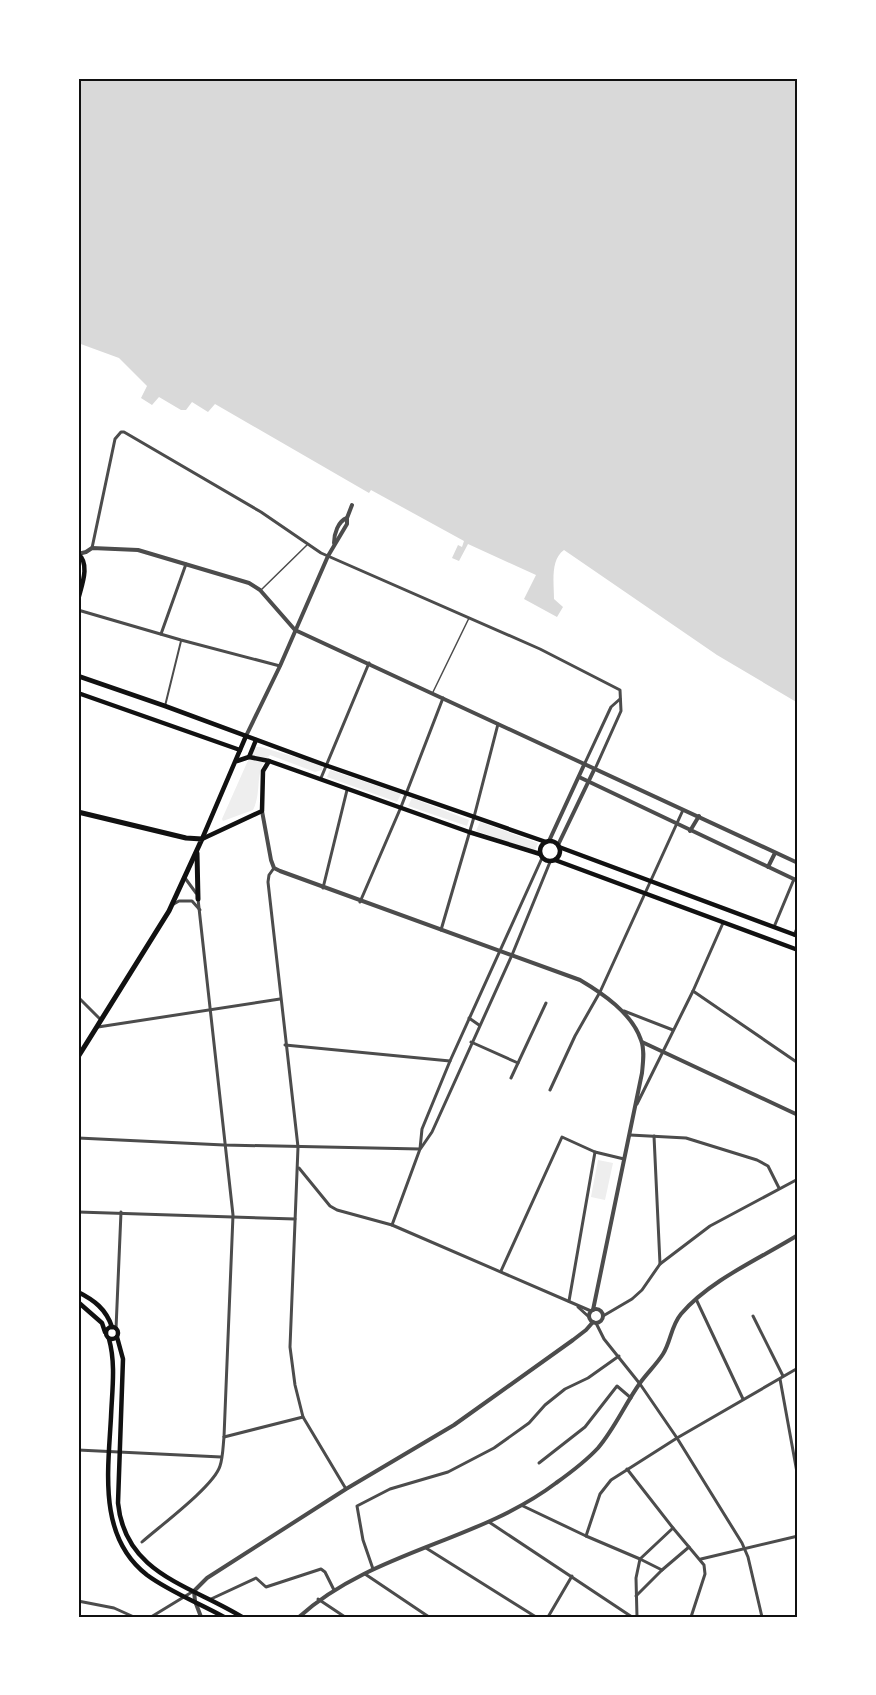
<svg xmlns="http://www.w3.org/2000/svg" width="876" height="1695" viewBox="0 0 876 1695" font-family="Quicksand,sans-serif">
	<style>
		.green { fill: #eee }
		.water { fill: #d9d9d9 }
		.lines { fill: none; stroke-linecap: round; stroke-linejoin: round }
		.service { stroke: #4c4c4c; stroke-width: 1.5 }
		.pedestrian { stroke: #4c4c4c; stroke-width: 2 }
		.minor { stroke: #4c4c4c; stroke-width: 3 }
		.tertiary { stroke: #4c4c4c; stroke-width: 4 }
		.secondary { stroke: #111; stroke-width: 4.5 }
		.primary { stroke: #111; stroke-width: 5 }
		.neatline { fill: none; stroke: #111; stroke-width: 2 }
	</style>
	<rect width="100%" height="100%" fill="#fff"/>
	<!-- green -->
	<g class="green">
		<path d="M 254,747 L 261,747 L 319,764 L 322,766 L 322,770 L 315,772 L 270,755 C 253,770 263,791 253,810 L 223,821 L 222,819 Z"/>
		<polygon points="330,770 401,794 397,802 327,777"/>
		<polygon points="412,798 469,820 467,826 408,806"/>
		<polygon points="480,822 538,843 535,851 476,831"/>
		<polygon points="598,1160 613,1163 605,1200 591,1197"/>
	</g>
	<!-- water -->
	<path class="water" d="M 78,78 L 798,78 L 798,703 L 717,655 L 564,550 C 550,560 554,583 554,599 L 563,607 L 557,617 L 524,599 L 536,575 L 468,544 L 459,561 L 452,558 L 458,545 L 462,547 L 464,541 L 371,490 L 369,493 L 215,404 L 208,412 L 192,402 L 186,410 L 181,410 L 159,397 L 152,405 L 141,398 L 147,386 L 119,358 L 78,343 Z"/>
	<g class="lines">
		<!-- service -->
		<g class="service">
			<polyline points="261,590 307,545"/>
			<polyline points="433,692 469,618"/>
		</g>
		<!-- pedestrian -->
		<polyline class="pedestrian" points="165,706 181,641"/>
		<!-- minor -->
		<g class="minor">
			<polyline points="92,548 115,439 121,432 124,432 261,512 321,553 540,649 620,690 621,711 595,769"/>
			<polyline points="78,610 181,640 280,666"/>
			<polyline points="161,634 186,564"/>
			<polyline points="584,765 611,707 620,699"/>
			<polyline points="321,778 369,663"/>
			<polyline points="274,868 269,875 268,882 298,1147 290,1347 295,1385 303,1417 346,1489"/>
			<polyline points="185,878 196,893"/>
			<polyline points="323,888 347,790"/>
			<polyline points="360,902 401,807 443,698"/>
			<polyline points="172,905 179,901 192,901 200,910"/>
			<polyline points="774,927 794,879"/>
			<polyline points="441,930 474,817 498,724"/>
			<polyline points="794,935 798,926"/>
			<polyline points="693,991 798,1063"/>
			<polyline points="78,997 100,1019"/>
			<polyline points="624,1011 673,1030"/>
			<polyline points="469,1018 479,1025"/>
			<polyline points="98,1027 280,999"/>
			<polyline points="471,1042 518,1063"/>
			<polyline points="285,1045 450,1061"/>
			<polyline points="511,1078 546,1003"/>
			<polyline points="550,1090 575,1036 600,992 683,810"/>
			<polyline points="637,1104 693,991 723,923"/>
			<polyline points="630,1135 686,1138 757,1160 768,1166 779,1188"/>
			<polyline points="654,1136 660,1264"/>
			<polyline points="78,1138 224,1145 420,1149"/>
			<polyline points="421,1148 432,1132 512,955 550,862"/>
			<polyline points="299,1168 330,1206 337,1210 392,1225 591,1311"/>
			<polyline points="78,1212 295,1219"/>
			<polyline points="392,1225 420,1149 422,1129 450,1061 542,858"/>
			<polyline points="501,1271 562,1137 595,1152"/>
			<polyline points="696,1299 743,1399"/>
			<polyline points="569,1301 595,1152 624,1159"/>
			<polyline points="578,1307 589,1317"/>
			<polyline points="603,1316 632,1299 642,1290 660,1264 710,1226 798,1179"/>
			<polyline points="753,1316 783,1376"/>
			<polyline points="596,1323 604,1339 640,1384 677,1438 742,1543 748,1557 762,1617"/>
			<polyline points="116,1329 121,1212"/>
			<polyline points="780,1379 798,1478"/>
			<polyline points="224,1437 303,1417"/>
			<polyline points="78,1450 221,1457"/>
			<polyline points="539,1463 585,1427 617,1386 631,1398"/>
			<polyline points="627,1469 673,1528 704,1565 705,1574 691,1617"/>
			<polyline points="523,1506 586,1536 640,1559 662,1570"/>
			<polyline points="489,1522 632,1617"/>
			<polyline points="586,1536 600,1494 611,1480 677,1438 798,1368"/>
			<path d="M 142,1542 C 160,1526 214,1486 220,1466 C 223,1457 223,1446 224,1437 L 233,1215 L 198,899"/>
			<polyline points="426,1548 536,1617"/>
			<polyline points="701,1559 798,1536"/>
			<polyline points="373,1569 363,1540 357,1506 390,1489 448,1472 494,1448 529,1423 545,1405 565,1389 588,1378 619,1356"/>
			<polyline points="365,1574 429,1617"/>
			<polyline points="636,1596 662,1570 689,1547"/>
			<polyline points="211,1599 256,1578 266,1587 321,1569 325,1572 334,1590"/>
			<polyline points="318,1599 345,1617"/>
			<polyline points="78,1601 114,1608 134,1617"/>
			<polyline points="151,1617 192,1592"/>
			<polyline points="548,1617 572,1576"/>
			<polyline points="637,1617 636,1578 640,1559 673,1528"/>
		</g>
		<!-- tertiary -->
		<g class="tertiary">
			<path d="M 334,543 C 334,534 338,521 347,518"/>
			<polyline points="78,554 86,552 92,548 138,550 249,583 260,590 295,630 798,863"/>
			<polyline points="246,736 280,666 328,556 347,524 347,518 352,505"/>
			<polyline points="579,777 798,881"/>
			<path d="M 262,811 L 271,860 L 274,868 L 280,871 L 580,980 C 602,993 632,1013 641,1040 C 645,1050 643,1062 642,1073 L 593,1310"/>
			<polyline points="690,831 699,816"/>
			<polyline points="549,841 584,765"/>
			<polyline points="558,845 594,770"/>
			<polyline points="768,867 775,853"/>
			<polyline points="642,1042 798,1115"/>
			<circle cx="596" cy="1316" r="7"/>
			<polyline points="201,1617 195,1601 194,1591 207,1578 346,1489 454,1425 573,1340 586,1330 593,1322"/>
			<path d="M 299,1617 C 372,1551 478,1542 556,1483 C 570,1473 586,1461 598,1448 C 615,1428 625,1404 640,1383 C 647,1373 656,1365 663,1354 C 671,1341 671,1326 681,1314 C 710,1280 761,1258 798,1235"/>
		</g>
		<!-- secondary -->
		<g class="secondary">
			<path d="M 78,554 C 91,564 81,587 78,600"/>
			<polyline points="78,676 165,706 325,765 546,842"/>
			<polyline points="78,693 240,750"/>
			<polyline points="249,757 256,740"/>
			<polyline points="237,761 249,757 269,761"/>
			<polyline points="202,839 262,811 263,771 269,761 469,832 540,854"/>
			<polyline points="202,839 246,736"/>
			<circle cx="550" cy="851" r="10"/>
			<polyline points="559,847 798,936"/>
			<polyline points="555,860 798,950"/>
			<path d="M 78,1292 C 94,1300 106,1309 112,1327"/>
			<polyline points="78,1302 102,1323 105,1332"/>
			<circle cx="112" cy="1333" r="6"/>
			<path d="M 117,1337 L 123,1359 L 118,1503 C 125,1574 190,1585 242,1617"/>
			<path d="M 109,1339 C 116,1364 112,1391 111,1417 C 108,1472 98,1537 147,1575 C 170,1592 199,1603 224,1617"/>
		</g>
		<!-- primary -->
		<g class="primary">
			<polyline points="78,812 186,838 202,839 169,911 78,1057"/>
			<polyline points="197,853 198,899"/>
		</g>
	</g>
	<!-- border -->
	<rect width="876" height="1695" fill="none" stroke="#ffffff" stroke-width="159"/>
	<rect x="80" y="80" width="716" height="1536" class="neatline"/>
</svg>
